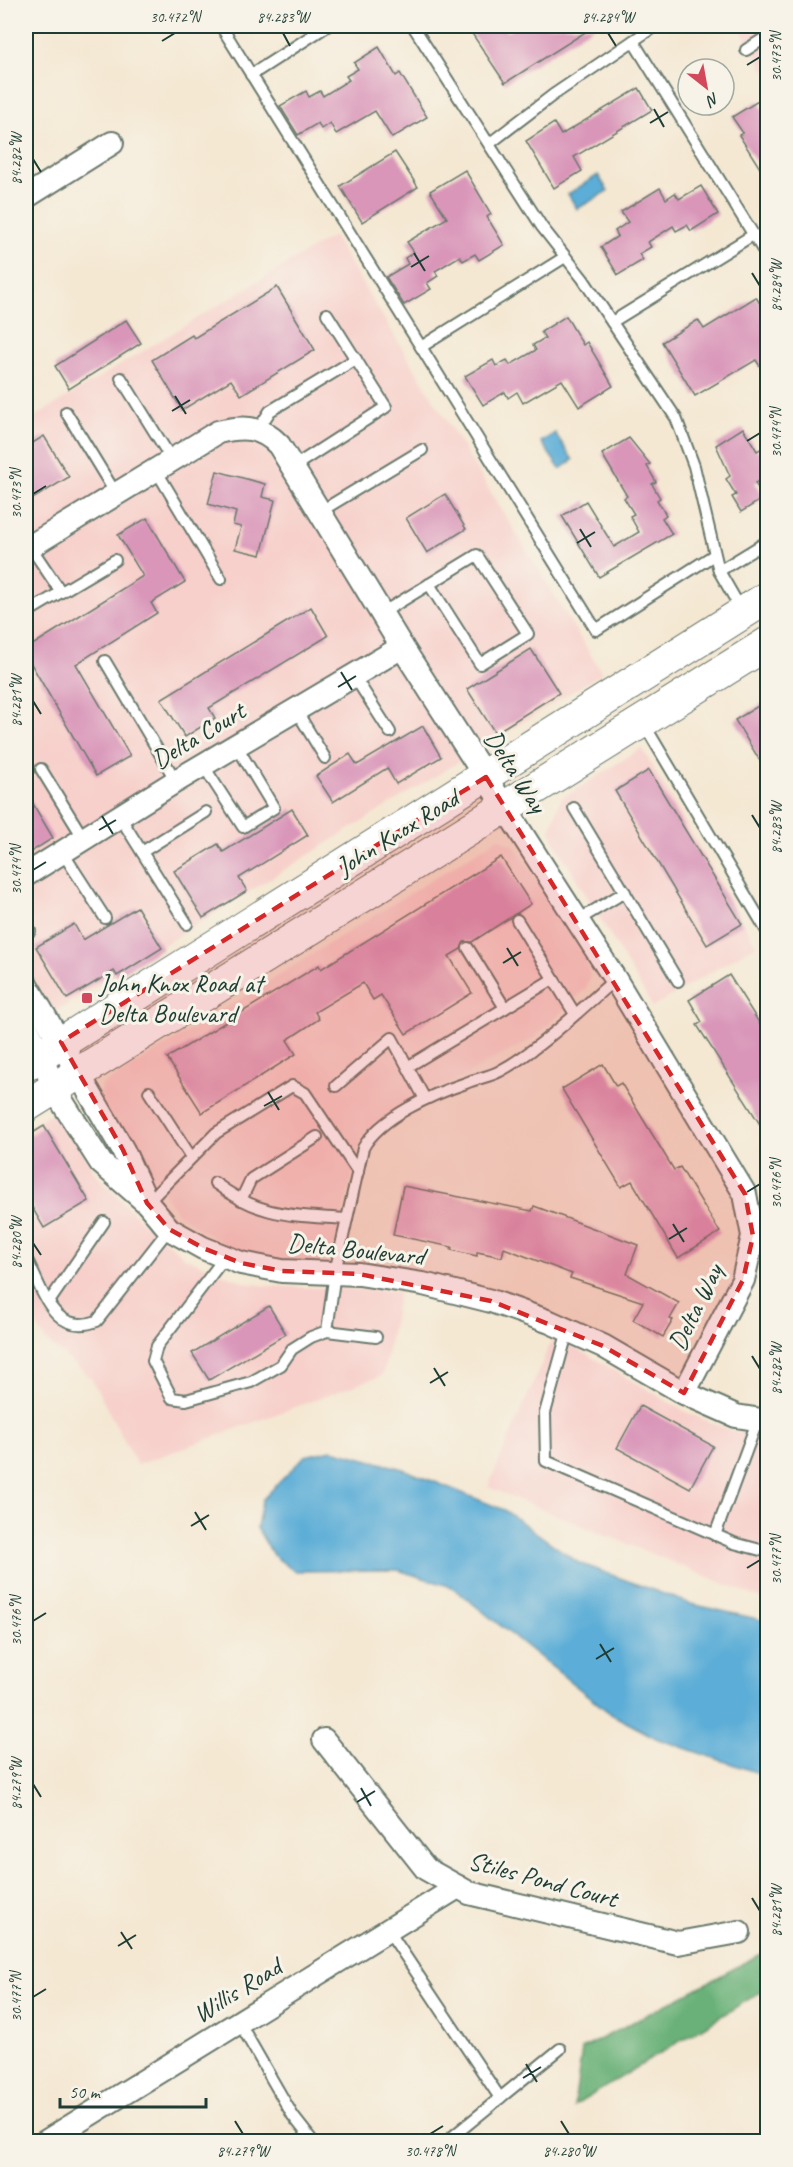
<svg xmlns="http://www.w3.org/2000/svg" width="793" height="2167" viewBox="0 0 793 2167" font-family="Caveat,sans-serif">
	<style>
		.built { fill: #f7d0cb }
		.forest { fill: #69b178; stroke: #447756; stroke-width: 1.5 }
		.water { fill: #5cadd7; stroke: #3e7586; stroke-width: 1.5 }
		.building { fill: #d996b9 }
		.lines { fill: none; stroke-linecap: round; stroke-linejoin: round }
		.service-casing { stroke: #6a796c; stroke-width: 14 }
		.minor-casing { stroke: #6a796c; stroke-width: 26 }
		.secondary-casing { stroke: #6a796c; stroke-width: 34 }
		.service { stroke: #fff; stroke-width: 10 }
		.minor { stroke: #fff; stroke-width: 22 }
		.secondary { stroke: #fff; stroke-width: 32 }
		.marked { fill: #d62828; fill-opacity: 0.2; stroke: #d62828; stroke-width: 4.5; stroke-dasharray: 12 8; stroke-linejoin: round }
		.ticks { fill: none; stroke: #1f3d34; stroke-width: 2 }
		.poi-dot { fill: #d1495b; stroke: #f7f3e8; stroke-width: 2 }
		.labels { text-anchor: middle; stroke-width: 6; stroke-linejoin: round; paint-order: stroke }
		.street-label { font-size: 26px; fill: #1f3d34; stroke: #f7f3e8 }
		.poi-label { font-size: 26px; fill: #1f3d34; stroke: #f7f3e8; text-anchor: start }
		.neatline { fill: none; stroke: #1f3d34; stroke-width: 2 }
		.ticks-label { font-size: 15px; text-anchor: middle; fill: #1f3d34 }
	</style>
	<rect width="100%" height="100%" fill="#f7f3e8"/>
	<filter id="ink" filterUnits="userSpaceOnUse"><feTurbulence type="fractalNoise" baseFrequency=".0167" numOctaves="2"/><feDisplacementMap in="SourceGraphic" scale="12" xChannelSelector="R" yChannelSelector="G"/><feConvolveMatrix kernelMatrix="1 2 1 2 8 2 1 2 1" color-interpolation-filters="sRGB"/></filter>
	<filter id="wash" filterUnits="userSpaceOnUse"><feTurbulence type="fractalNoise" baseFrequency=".008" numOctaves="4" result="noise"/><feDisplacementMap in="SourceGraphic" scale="24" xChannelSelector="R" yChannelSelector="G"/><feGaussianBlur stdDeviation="1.35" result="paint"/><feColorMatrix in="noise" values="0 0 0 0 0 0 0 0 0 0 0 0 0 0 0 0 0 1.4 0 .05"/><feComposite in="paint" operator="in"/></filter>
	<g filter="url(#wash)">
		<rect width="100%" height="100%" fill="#f4e8d3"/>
		<!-- built -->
		<g class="built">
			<polygon points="738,26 767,26 767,73"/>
			<polygon points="333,236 602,673 26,1030 26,422"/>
			<polygon points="642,748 756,945 653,1007 554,841 550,830 561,799"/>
			<polygon points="499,838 514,845 588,961 590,976 586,988 536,1037 452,1082 418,1096 363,1135 334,1249 322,1262 280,1262 233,1251 178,1214 106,1111 100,1093 102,1085"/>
			<polygon points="49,1114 58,1115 66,1119 93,1171 139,1219 186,1258 246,1283 269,1286 399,1291 383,1375 137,1465 91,1378 45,1340 26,1307 26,1129"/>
			<polygon points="554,1335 686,1412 724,1428 767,1439 767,1601 488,1487"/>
		</g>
		<!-- forest -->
		<polygon class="forest" points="767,1951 767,1988 574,2106 582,2049"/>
		<!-- water -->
		<g class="water">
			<polygon points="598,175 608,191 577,209 568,194"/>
			<polygon points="555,433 573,460 560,469 541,442"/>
			<polygon points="332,1450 403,1469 504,1510 579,1563 691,1604 767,1621 767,1776 658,1739 611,1714 452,1587 398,1570 294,1571 273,1555 257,1528 262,1500 305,1456"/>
		</g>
		<g id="blocks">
			<!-- building -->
			<g class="building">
				<polygon points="467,26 502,26 507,32 518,26 595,26 505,83"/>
				<polygon points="379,47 396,76 400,73 427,117 392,138 375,111 336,134 330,123 321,129 318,123 298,135 280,106 306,91 309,97 320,91 323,96 349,80 346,76 358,69 354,63"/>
				<polygon points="639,88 652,110 574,157 582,171 554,188 526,141 554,123 561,135"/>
				<polygon points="758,101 768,117 768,181 739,135 743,133 732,117"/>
				<polygon points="395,152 418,187 362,222 340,186"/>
				<polygon points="465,170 491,214 487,217 504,245 479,260 475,254 463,261 460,256 435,271 438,276 427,283 431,289 404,305 386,277 408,264 405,258 414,252 407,242 447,218 430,191"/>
				<polygon points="701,186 718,214 691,231 687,225 676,231 673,226 648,242 651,247 639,254 643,260 618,275 601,247 618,236 615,231 628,222 621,212 660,188 666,199 675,193 679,199"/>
				<polygon points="277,287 315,350 241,395 231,380 182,410 152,360 192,335 194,338"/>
				<polygon points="756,297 766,314 762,316 768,325 768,379 756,360 695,396 662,342 698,320 704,329"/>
				<polygon points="566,316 583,345 587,342 613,386 579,407 562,380 523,403 517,392 508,398 505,392 483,405 465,376 493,360 496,366 507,360 510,365 536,350 533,345 545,338 541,332"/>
				<polygon points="126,320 141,343 69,389 55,366"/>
				<polygon points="743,428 757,451 768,445 768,476 755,483 764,498 741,512 732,497 736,495 726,479 730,476 716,445"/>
				<polygon points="44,436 69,477 26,503 26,447"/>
				<polygon points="629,438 650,464 647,466 656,482 652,484 660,498 657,500 666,515 662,518 672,534 599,577 562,516 586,501 614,547 639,532 630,516 634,514 624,498 627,496 602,454"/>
				<polygon points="217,471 265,484 262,497 275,500 261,555 235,549 241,527 233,525 236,512 208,504"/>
				<polygon points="445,494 466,529 427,553 406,518"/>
				<polygon points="147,518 185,582 151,603 157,613 76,664 130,756 96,776 26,655 26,649 143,576 118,535"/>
				<polygon points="311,607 328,636 209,708 215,718 185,737 161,699"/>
				<polygon points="531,649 559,693 495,733 467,689"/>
				<polygon points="768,700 768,774 735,720"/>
				<polygon points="423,726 441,757 396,784 387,768 333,802 316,776 350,754 357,765"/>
				<polygon points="649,770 742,924 707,945 615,791"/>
				<polygon points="26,792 53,838 26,855"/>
				<polygon points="292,809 308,835 239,878 247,891 203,918 174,871 218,844 223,852"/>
				<polygon points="501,857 531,904 472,942 464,942 461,949 449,956 472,993 406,1034 381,995 373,1000 363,983 315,1012 319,1019 287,1040 296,1054 202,1113 167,1058 319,965 321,969"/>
				<polygon points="137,907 162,948 117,976 114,971 67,999 36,947 74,924 83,940"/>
				<polygon points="729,975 768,1037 768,1137 697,1025 702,1022 689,1000"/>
				<polygon points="603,1064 616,1086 621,1083 674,1170 680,1167 720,1232 678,1258 632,1181 621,1187 562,1089"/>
				<polygon points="44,1126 89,1201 44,1228 26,1197 26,1137"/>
				<polygon points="403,1186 532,1211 534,1206 638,1245 627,1274 679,1303 670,1319 673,1320 663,1337 633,1320 643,1302 570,1278 572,1274 504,1248 502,1257 477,1252 477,1256 451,1250 452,1247 393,1235"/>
				<polygon points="269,1306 286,1334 209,1380 192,1353"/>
				<polygon points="640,1406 713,1446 690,1488 617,1448"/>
			</g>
		</g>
	</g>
	<g filter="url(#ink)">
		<use href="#blocks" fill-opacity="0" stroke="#6a796c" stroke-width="1.5"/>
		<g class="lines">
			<!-- service casing -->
			<g class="service-casing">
				<g id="service">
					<polyline points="221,26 421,347"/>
					<polyline points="413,26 542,227 583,279 676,418 694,466 719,571 742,611"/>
					<polyline points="633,41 768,258"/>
					<polyline points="746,50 768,36"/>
					<polyline points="251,75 327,26"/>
					<polyline points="489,144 553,95 655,26"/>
					<polyline points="565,257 421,347 596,630 714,555"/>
					<polyline points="612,322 753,235"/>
					<polyline points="121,378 172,460"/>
					<polyline points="66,412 116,494"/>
					<polyline points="258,430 270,411 356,359"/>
					<polyline points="293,467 386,407 327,314"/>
					<polyline points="156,470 221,579"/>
					<polyline points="321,511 422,450"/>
					<polyline points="30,546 61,592"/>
					<polyline points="719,571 768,541"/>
					<polyline points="26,613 115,560"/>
					<polyline points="382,613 477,555 528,634 480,664 429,584"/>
					<polyline points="105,661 176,781"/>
					<polyline points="354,676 390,732"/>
					<polyline points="296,710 325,758"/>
					<polyline points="644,724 768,933"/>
					<polyline points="203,765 243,827 274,808 236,745"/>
					<polyline points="41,769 84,839"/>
					<polyline points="574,808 678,981"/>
					<polyline points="120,817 187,924"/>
					<polyline points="142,852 206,812"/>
					<polyline points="63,853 105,918"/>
					<polyline points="517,920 575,1014"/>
					<polyline points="578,920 625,892"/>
					<polyline points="26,924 30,931"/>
					<polyline points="468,948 505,1008"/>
					<polyline points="409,1066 553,979"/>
					<polyline points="336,1086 392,1038 425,1099"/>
					<polyline points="149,1092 191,1157"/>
					<path d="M 215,1183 C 262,1218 291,1215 347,1219"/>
					<polyline points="241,1200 251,1179 317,1137"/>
					<polyline points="147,1203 216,1133 292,1086 305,1093 358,1172"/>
					<polyline points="225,1257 157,1346 153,1361 172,1398 186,1400 251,1382 281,1365 292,1349 311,1337 327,1331 376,1337"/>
					<path d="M 26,1258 C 43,1290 53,1337 97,1321 L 169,1229"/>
					<polyline points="49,1302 104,1222"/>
					<polyline points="568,1330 545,1413 546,1461 734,1543 768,1552"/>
					<path d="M 327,1331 L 335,1272 L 363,1148 C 380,1117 433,1094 466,1083 C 477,1078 490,1077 500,1071 C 537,1051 584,1007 615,979"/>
					<polyline points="715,1535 758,1419"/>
					<polyline points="388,1930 500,2098"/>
					<polyline points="239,2022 293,2116 311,2139"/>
					<polyline points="446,2142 560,2049"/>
				</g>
			</g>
			<!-- minor casing -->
			<g class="minor-casing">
				<g id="minor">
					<polyline points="26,197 112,143"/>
					<path d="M 26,549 L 218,432 C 242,426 261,426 279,445 L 402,647 L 615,979 L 745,1194 L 753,1236 L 743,1280 L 684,1393"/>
					<polyline points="26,875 176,781 402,647"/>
					<polyline points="26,984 123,1150 144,1196"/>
					<polyline points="26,1027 41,1055 54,1089 101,1163 147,1203 169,1229 203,1248 241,1263 282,1271 359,1274 423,1284 491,1301 550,1322 603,1346 684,1393 736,1416 768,1421"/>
					<polyline points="324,1740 426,1869 469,1893 678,1943 739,1932"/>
					<polyline points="45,2142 458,1887"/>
				</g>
			</g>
			<!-- secondary casing -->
			<g class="secondary-casing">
				<g id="secondary">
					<polyline points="26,1065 768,597"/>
					<polyline points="26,1106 768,643"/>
				</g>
			</g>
			<!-- service -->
			<use href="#service" class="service"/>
			<!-- minor -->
			<use href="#minor" class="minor"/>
			<!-- secondary -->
			<use href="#secondary" class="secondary"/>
		</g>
	</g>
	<!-- marked area -->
	<path class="marked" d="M 486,777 L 745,1194 L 753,1236 L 743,1280 L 684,1393 L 603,1346 L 491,1301 L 359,1274 L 282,1271 L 241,1263 L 203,1248 L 169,1229 L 147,1203 L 123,1150 L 61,1042 Z"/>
	<!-- ticks -->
	<path class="ticks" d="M 283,33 L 290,46M 608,33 L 616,46M 162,41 L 175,33M 747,65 L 760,57M 654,109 L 664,127M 650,123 L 668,112M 33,159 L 41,172M 414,253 L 425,271M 411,267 L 429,256M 752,273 L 760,286M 175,396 L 186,414M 172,411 L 190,400M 747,441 L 760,433M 33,494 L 46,486M 580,529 L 591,547M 577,543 L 595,532M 341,672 L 352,690M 338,687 L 356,676M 33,701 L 41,714M 752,815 L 760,828M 102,816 L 113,834M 99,830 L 116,820M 33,870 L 46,862M 507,948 L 518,966M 503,963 L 521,952M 268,1092 L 279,1110M 264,1106 L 282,1096M 747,1192 L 760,1184M 673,1224 L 684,1242M 669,1239 L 687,1228M 33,1243 L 41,1255M 752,1356 L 760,1369M 434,1368 L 445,1386M 430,1383 L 448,1372M 195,1512 L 206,1530M 191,1526 L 209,1515M 747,1568 L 760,1560M 33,1621 L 46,1613M 600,1644 L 611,1662M 596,1659 L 614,1648M 33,1784 L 41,1797M 361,1788 L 371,1806M 357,1802 L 375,1791M 752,1898 L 760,1911M 121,1932 L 132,1949M 118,1946 L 136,1935M 33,1997 L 46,1989M 526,2064 L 537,2082M 523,2078 L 541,2067M 235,2121 L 243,2134M 561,2121 L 569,2134M 430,2134 L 443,2126"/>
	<!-- markers -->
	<rect class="poi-dot" x="81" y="992" width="12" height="12" rx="3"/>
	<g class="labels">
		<!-- street labels -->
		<g class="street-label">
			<text transform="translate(198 735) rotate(-31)" y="9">Delta Court</text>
			<text transform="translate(516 771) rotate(57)" y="9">Delta Way</text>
			<text transform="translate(397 832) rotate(-32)" y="9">John Knox Road</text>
			<text transform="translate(356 1249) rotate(6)" y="9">Delta Boulevard</text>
			<text transform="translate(695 1307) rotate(-64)" y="9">Delta Way</text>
			<text transform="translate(543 1879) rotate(15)" y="9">Stiles Pond Court</text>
			<text transform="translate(237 1990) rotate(-32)" y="9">Willis Road</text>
		</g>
		<!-- poi labels -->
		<g class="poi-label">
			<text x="99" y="992">John Knox Road at<tspan x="99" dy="30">Delta Boulevard</tspan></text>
		</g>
	</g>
	<!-- margin -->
	<rect width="793" height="2167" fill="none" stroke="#f7f3e8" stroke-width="66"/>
	<!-- north arrow -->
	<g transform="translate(706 87) rotate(149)"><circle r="28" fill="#f7f3e8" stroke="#a1aaa0" stroke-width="1.5"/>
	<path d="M0-4.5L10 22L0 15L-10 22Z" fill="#d1495b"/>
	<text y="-9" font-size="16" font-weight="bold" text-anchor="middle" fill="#1f3d34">N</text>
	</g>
	<!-- scale -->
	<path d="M60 2098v9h146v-9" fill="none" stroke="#1f3d34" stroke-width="3"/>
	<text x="69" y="2098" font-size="18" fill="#1f3d34" stroke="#f7f3e8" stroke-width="4.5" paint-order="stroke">50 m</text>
	<rect x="33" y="33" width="727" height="2101" class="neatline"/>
	<g class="ticks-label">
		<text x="175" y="22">30.472°N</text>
		<text x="283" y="22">84.283°W</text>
		<text x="608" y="22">84.284°W</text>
		<text transform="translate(776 57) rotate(-90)" y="5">30.473°N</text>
		<text transform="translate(16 159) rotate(-90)" y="5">84.282°W</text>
		<text transform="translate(776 286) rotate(-90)" y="5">84.284°W</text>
		<text transform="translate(776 433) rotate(-90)" y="5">30.474°N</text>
		<text transform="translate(16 494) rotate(-90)" y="5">30.473°N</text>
		<text transform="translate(16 701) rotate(-90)" y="5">84.281°W</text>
		<text transform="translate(776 828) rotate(-90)" y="5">84.283°W</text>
		<text transform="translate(16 870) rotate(-90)" y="5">30.474°N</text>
		<text transform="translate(776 1184) rotate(-90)" y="5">30.476°N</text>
		<text transform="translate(16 1243) rotate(-90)" y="5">84.280°W</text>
		<text transform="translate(776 1369) rotate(-90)" y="5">84.282°W</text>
		<text transform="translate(776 1560) rotate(-90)" y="5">30.477°N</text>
		<text transform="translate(16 1621) rotate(-90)" y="5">30.476°N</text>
		<text transform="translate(16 1784) rotate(-90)" y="5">84.279°W</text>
		<text transform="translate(776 1911) rotate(-90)" y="5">84.281°W</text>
		<text transform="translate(16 1997) rotate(-90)" y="5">30.477°N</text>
		<text x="243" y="2156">84.279°W</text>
		<text x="430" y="2156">30.478°N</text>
		<text x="569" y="2156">84.280°W</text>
	</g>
</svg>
